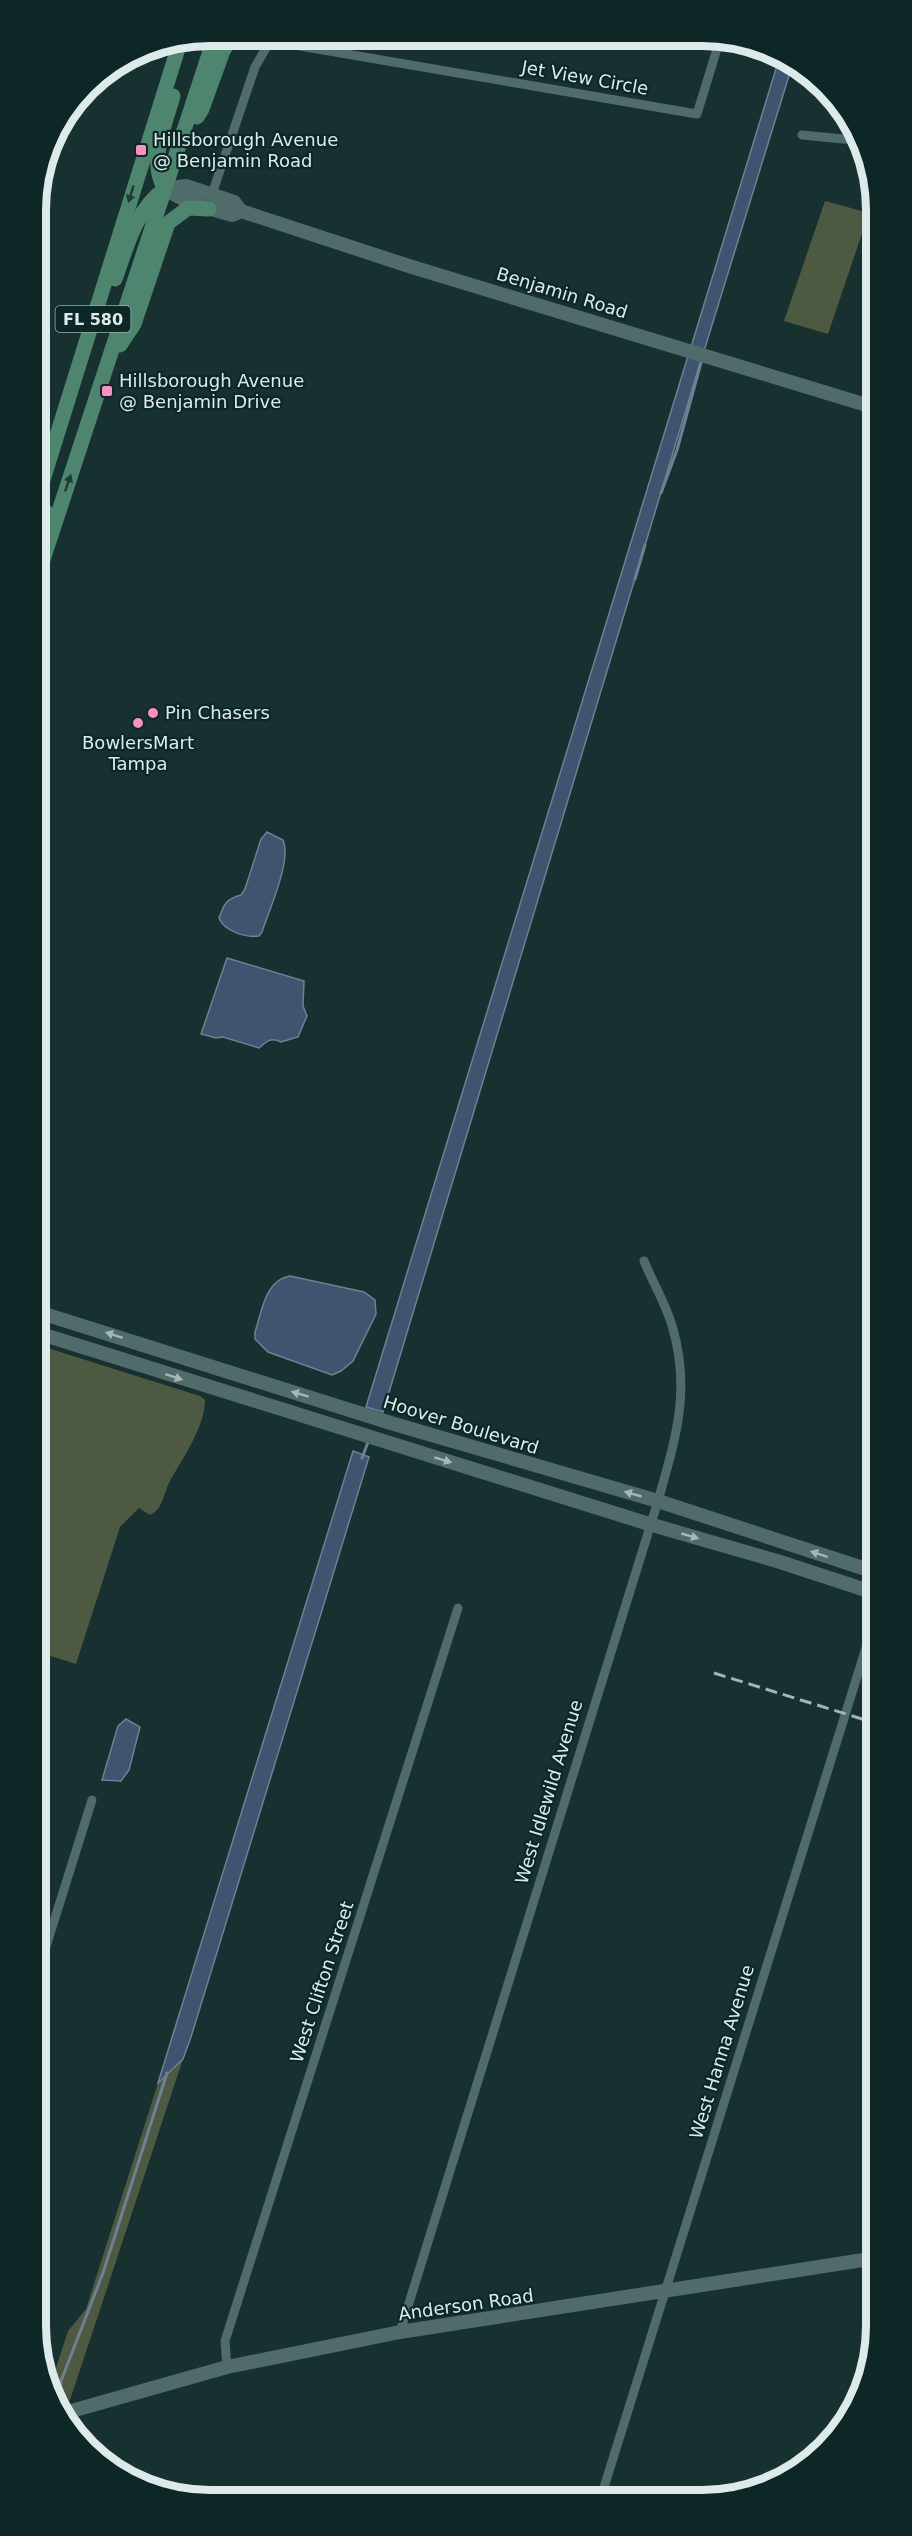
<svg xmlns="http://www.w3.org/2000/svg" width="912" height="2536" viewBox="0 0 912 2536" font-family="'DejaVu Sans',sans-serif">
	<style>
		.green { fill: #4e5941 }
		.water { fill: #3f546f; stroke: #6e8194; stroke-width: 1.5 }
		.lines { fill: none; stroke-linecap: round; stroke-linejoin: round }
		.stream { stroke: #6e8194; stroke-width: 3 }
		.street { stroke: #506c6a; stroke-width: 9 }
		.secondary { stroke: #506c6a; stroke-width: 14 }
		.primary { stroke: #4e856e; stroke-width: 15 }
		.rail { stroke: #a2b4b3; stroke-width: 3; stroke-dasharray: 12 6; stroke-linecap: butt }
		.oneway { fill: #1c3e38 }
		.oneway2 { fill: #a4b8b7 }
		.poi-dot { fill: #fb8fc3; stroke: #0c2726; stroke-width: 2 }
		.labels { text-anchor: middle; stroke-width: 4.5; stroke-linejoin: round; paint-order: stroke }
		.shield { fill: #0c2726; stroke: #9eb0af; stroke-width: 1.5 }
		.shield-label { font-size: 16px; font-weight: bold; fill: #dcebea }
		.street-label { font-size: 18px; fill: #dcebea; stroke: #0c2726 }
		.poi-label { font-size: 18px; fill: #dcebea; stroke: #0c2726; text-anchor: start }
		.rim { fill: none; stroke: #dcebea; stroke-width: 8 }
	</style>
	<rect width="100%" height="100%" fill="#173130"/>
	<!-- green -->
	<g class="green">
		<polygon points="825,201 869,213 828,334 784,321"/>
		<path d="M 38,1345 L 200,1396 L 205,1400 C 205,1428 181,1460 169,1483 C 163,1495 163,1509 150,1515 L 139,1508 L 120,1527 L 76,1664 L 38,1652 Z"/>
		<polygon points="183,2059 70,2400 65,2408 51,2383 68,2331 86,2309 158,2083"/>
	</g>
	<!-- water -->
	<g class="water">
		<polygon points="778,62 791,69 704,351 691,347"/>
		<polygon points="688,356 701,360 383,1412 366,1407"/>
		<path d="M 267,832 L 283,840 C 292,860 269,910 262,932 L 259,936 C 246,938 224,931 219,918 C 224,904 226,899 241,895 L 245,889 L 261,839 Z"/>
		<path d="M 227,958 L 304,981 L 303,1006 L 307,1016 L 298,1037 L 281,1042 C 271,1037 267,1041 259,1048 L 223,1037 L 216,1038 L 201,1034 Z"/>
		<path d="M 290,1276 L 364,1292 L 375,1300 L 376,1314 L 353,1361 L 341,1371 L 332,1375 L 268,1352 L 255,1339 L 255,1332 C 262,1311 265,1280 290,1276 Z"/>
		<polygon points="353,1451 369,1457 191,2037 183,2059 158,2083"/>
		<polygon points="126,1719 140,1727 129,1770 121,1781 102,1780 118,1726"/>
	</g>
	<g class="lines">
		<!-- stream -->
		<g class="stream">
			<polyline points="661,493 677,450 702,359"/>
			<polyline points="635,579 645,545"/>
			<polyline points="362,1458 368,1442"/>
			<polyline points="60,2398 61,2381 103,2273 167,2073"/>
		</g>
		<!-- street -->
		<g class="street">
			<polyline points="286,36 300,46 697,114 720,39"/>
			<polyline points="300,46 313,37"/>
			<polyline points="802,135 853,140"/>
			<polyline points="212,194 255,67 273,36"/>
			<polyline points="39,1969 92,1800"/>
			<polyline points="39,2249 42,2249"/>
			<path d="M 400,2332 L 658,1501 C 675,1440 691,1393 673,1329 C 667,1306 653,1283 644,1261"/>
			<polyline points="227,2367 225,2341 458,1608"/>
			<polyline points="601,2497 875,1619"/>
		</g>
		<!-- secondary -->
		<g class="secondary">
			<polyline points="165,189 186,186 234,202 241,211 412,267 873,407"/>
			<path d="M 165,189 C 186,203 208,208 232,215 L 241,211"/>
			<polyline points="38,1312 394,1424 658,1501 875,1572"/>
			<polyline points="38,1333 649,1524 777,1561 875,1593"/>
			<polyline points="68,2412 227,2367 400,2332 876,2258"/>
		</g>
		<!-- primary -->
		<g class="primary">
			<polyline points="197,117 202,109 223,51 232,36"/>
			<path d="M 165,189 C 148,162 165,125 173,96"/>
			<path d="M 115,279 C 127,246 136,209 165,189"/>
			<polyline points="120,345 134,324 168,223 188,208 209,209"/>
			<polyline points="37,499 180,42"/>
			<polyline points="37,503 46,512 41,534"/>
			<polyline points="37,578 215,36"/>
		</g>
		<!-- rail -->
		<g class="rail">
			<polyline points="714,1673 875,1723"/>
			<polyline points="138,2476 202,2497"/>
		</g>
	</g>
	<!-- one-way arrows -->
	<defs><path id="oneway-solid" d="M-6-.8H1V-3.2L6.5 0L1 3.2V.8H-6Z" transform="scale(1.5)"/></defs>
	<g class="oneway">
		<use href="#oneway-solid" transform="translate(131 194) rotate(107)"/>
		<use href="#oneway-solid" transform="translate(68 483) rotate(-71)"/>
	</g>
	<g class="oneway2">
		<use href="#oneway-solid" transform="translate(114 1335) rotate(-162)"/>
		<use href="#oneway-solid" transform="translate(174 1377) rotate(18)"/>
		<use href="#oneway-solid" transform="translate(300 1394) rotate(-163)"/>
		<use href="#oneway-solid" transform="translate(443 1460) rotate(17)"/>
		<use href="#oneway-solid" transform="translate(633 1494) rotate(-164)"/>
		<use href="#oneway-solid" transform="translate(690 1536) rotate(16)"/>
		<use href="#oneway-solid" transform="translate(819 1554) rotate(-162)"/>
	</g>
	<!-- markers -->
	<g class="poi-dot">
		<rect x="135" y="144" width="12" height="12" rx="3"/>
		<rect x="101" y="385" width="12" height="12" rx="3"/>
		<circle cx="153" cy="713" r="6"/>
		<circle cx="138" cy="723" r="6"/>
	</g>
	<g class="labels">
		<!-- shield labels -->
		<rect class="shield" x="55.5" y="306" width="75" height="26" rx="4.5"/>
		<g class="shield-label">
			<text x="93" y="325">FL 580</text>
		</g>
		<!-- street labels -->
		<g class="street-label">
			<text transform="translate(585 78) rotate(10)" y="6">Jet View Circle</text>
			<text transform="translate(562 293) rotate(17)" y="6">Benjamin Road</text>
			<text transform="translate(461 1425) rotate(17)" y="6">Hoover Boulevard</text>
			<text transform="translate(549 1792) rotate(-73)" y="6">West Idlewild Avenue</text>
			<text transform="translate(322 1982) rotate(-72)" y="6">West Clifton Street</text>
			<text transform="translate(722 2052) rotate(-73)" y="6">West Hanna Avenue</text>
			<text transform="translate(466 2305) rotate(-8)" y="6">Anderson Road</text>
		</g>
		<!-- poi labels -->
		<g class="poi-label">
			<text x="153" y="146">Hillsborough Avenue<tspan x="153" dy="21">@ Benjamin Road</tspan></text>
			<text x="119" y="387">Hillsborough Avenue<tspan x="119" dy="21">@ Benjamin Drive</tspan></text>
			<text x="165" y="719">Pin Chasers</text>
			<text x="138" y="749" text-anchor="middle">BowlersMart<tspan x="138" dy="21">Tampa</tspan></text>
		</g>
	</g>
	<!-- crop -->
	<path d="M0 0H912V2536H0ZM210 46H702A164 164 0 0 1 866 210V2326A164 164 0 0 1 702 2490H210A164 164 0 0 1 46 2326V210A164 164 0 0 1 210 46Z" fill="#0c2726" fill-rule="evenodd"/>
	<path class="rim" d="M210 46H702A164 164 0 0 1 866 210V2326A164 164 0 0 1 702 2490H210A164 164 0 0 1 46 2326V210A164 164 0 0 1 210 46Z"/>
</svg>
